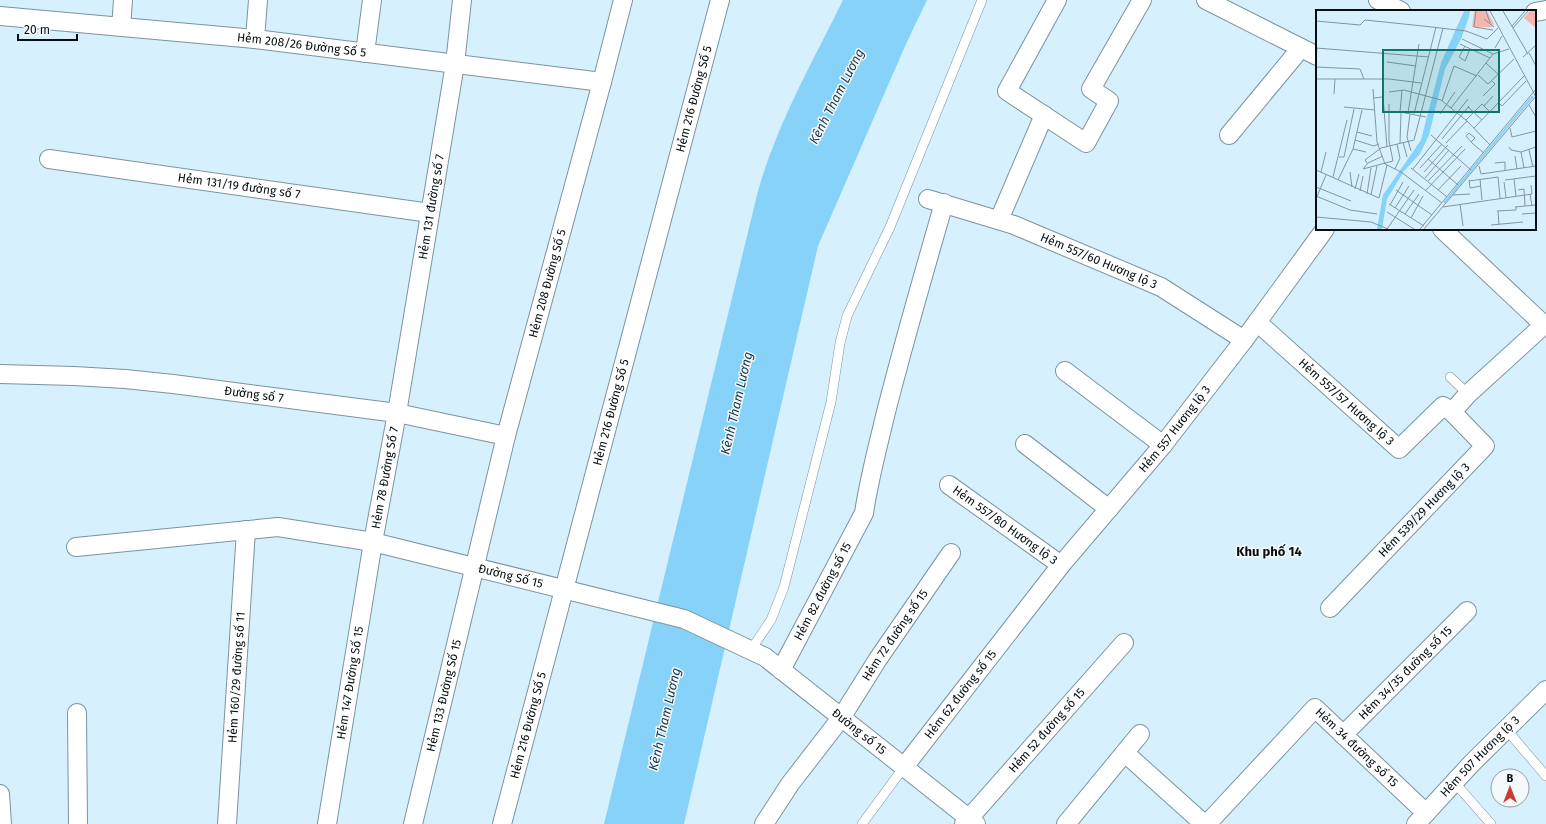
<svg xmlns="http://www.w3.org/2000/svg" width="1546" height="824" viewBox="0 0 1546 824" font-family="'Fira Sans',sans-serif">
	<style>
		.water { fill: #86d2f9 }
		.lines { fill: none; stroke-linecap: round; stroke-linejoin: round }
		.lane-casing { stroke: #7c93a0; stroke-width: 10 }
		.street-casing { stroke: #7c93a0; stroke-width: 20 }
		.lane { stroke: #fff; stroke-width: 9 }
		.street { stroke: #fff; stroke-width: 18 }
		.labels { text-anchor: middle; stroke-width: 3; stroke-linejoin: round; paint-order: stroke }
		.street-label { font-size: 12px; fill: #060e12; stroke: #f4f9fc }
		.water-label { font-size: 13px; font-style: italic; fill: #143647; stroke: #f4f9fc }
		.neighbourhood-label { font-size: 13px; font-weight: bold; fill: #060e12; stroke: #f4f9fc }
		.inset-river { fill: none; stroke: #86d2f9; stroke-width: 2 }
		.inset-road { fill: none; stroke: #83969f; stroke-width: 1 }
		.view { fill: #0f766e; fill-opacity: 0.15; stroke: #0f766e; stroke-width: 2 }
		.inset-edge { fill: none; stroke: #060e12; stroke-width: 2 }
	</style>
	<rect width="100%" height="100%" fill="#d7f0fd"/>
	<!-- water -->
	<path class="water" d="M 843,0 L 927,0 L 906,44 L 818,246 L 684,824 L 604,824 L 758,191 C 777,124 812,63 843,0 Z"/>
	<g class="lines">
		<!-- lane casing -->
		<g class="lane-casing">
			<g id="lane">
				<polyline points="1450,377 1468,394"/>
				<polyline points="750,651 771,620 784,587 831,402 840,343 847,316 890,227 982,0"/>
				<polyline points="1506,729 1546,776"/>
				<polyline points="1455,783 1491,824"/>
				<polyline points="862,824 904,767"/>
			</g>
		</g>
		<!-- street casing -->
		<g class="street-casing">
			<g id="street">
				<polyline points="1057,0 1007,91 1086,143 1109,101 1091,89 1142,0"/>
				<polyline points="1206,0 1317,56"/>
				<polyline points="1378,0 1401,11"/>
				<polyline points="1535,12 1546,10"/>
				<path id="s1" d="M 0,16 L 255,39 L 602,82"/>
				<polyline points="121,27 123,0"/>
				<polyline points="255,39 258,0"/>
				<polyline points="365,53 372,0"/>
				<polyline points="1229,135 1301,48"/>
				<path id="s2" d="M 49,159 L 430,213"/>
				<path id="s3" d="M 928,199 L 1014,225 L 1161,287 L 1244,340"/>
				<polyline points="999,220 1044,115"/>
				<polyline points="1442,229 1544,325"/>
				<path id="s4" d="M 1257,322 L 1399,449 L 1443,406 L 1452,412 L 1485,446 L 1330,608"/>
				<polyline points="1065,371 1163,445"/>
				<path id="s5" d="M 0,374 L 74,376 L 125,379 L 173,384 L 397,413 L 506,436"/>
				<polyline points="1452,412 1468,394 1546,323"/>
				<polyline points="1025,444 1109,509"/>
				<path id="s6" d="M 949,485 L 1061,565"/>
				<path id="s7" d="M 76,547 L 278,527 L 373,542 L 684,619 L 765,657 L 976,824"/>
				<path id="s8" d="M 781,670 L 864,513 C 869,479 878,446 886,412 C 904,342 924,272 944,203"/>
				<polyline points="77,713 78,824"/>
				<path id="s9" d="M 1343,735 L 1467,611"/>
				<polyline points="1125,753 1204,824"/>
				<path id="s10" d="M 904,767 L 1061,565 L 1163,445 L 1244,340 L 1325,229"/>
				<polyline points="0,794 2,824"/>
				<path id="s11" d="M 227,824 L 246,530"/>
				<path id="s12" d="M 327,824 L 373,542 L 397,413 L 455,64 L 462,0"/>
				<path id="s13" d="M 413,824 L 506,436 L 602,82 L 623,0"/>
				<path id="s14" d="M 502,824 L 720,0"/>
				<path id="s15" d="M 764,824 L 790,784 L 841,718 L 878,659 L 951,553"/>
				<path id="s16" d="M 964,824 L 1124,643"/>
				<polyline points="1066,824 1140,734"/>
				<path id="s17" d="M 1207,824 L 1315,708 L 1426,813"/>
				<path id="s18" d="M 1416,824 L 1471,764 L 1546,690"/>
			</g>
		</g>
		<!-- lane -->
		<use href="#lane" class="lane"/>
		<!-- street -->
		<use href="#street" class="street"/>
	</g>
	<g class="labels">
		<!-- street labels -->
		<g class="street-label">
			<text dy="4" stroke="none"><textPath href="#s1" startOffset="303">Hẻm 208/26 Đường Số 5</textPath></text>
			<text dy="4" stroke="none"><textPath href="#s14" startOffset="750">Hẻm 216 Đường Số 5</textPath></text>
			<text dy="4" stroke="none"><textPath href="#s2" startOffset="192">Hẻm 131/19 đường số 7</textPath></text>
			<text dy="4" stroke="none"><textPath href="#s12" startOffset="626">Hẻm 131 đường số 7</textPath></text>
			<text dy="4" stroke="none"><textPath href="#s3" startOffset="182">Hẻm 557/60 Hương lộ 3</textPath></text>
			<text dy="4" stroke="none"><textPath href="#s13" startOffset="557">Hẻm 208 Đường Số 5</textPath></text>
			<text dy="4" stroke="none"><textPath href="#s5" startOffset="255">Đường số 7</textPath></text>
			<text dy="4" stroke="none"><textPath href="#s4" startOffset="120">Hẻm 557/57 Hương lộ 3</textPath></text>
			<text dy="4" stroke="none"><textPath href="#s14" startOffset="426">Hẻm 216 Đường Số 5</textPath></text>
			<text dy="4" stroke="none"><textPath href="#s10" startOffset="433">Hẻm 557 Hương lộ 3</textPath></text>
			<text dy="4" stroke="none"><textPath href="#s12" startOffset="351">Hẻm 78 Đường Số 7</textPath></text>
			<text transform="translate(1424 510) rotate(-46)" y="4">Hẻm 539/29 Hương lộ 3</text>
			<text dy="4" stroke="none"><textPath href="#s6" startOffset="69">Hẻm 557/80 Hương lộ 3</textPath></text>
			<text dy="4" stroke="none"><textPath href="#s7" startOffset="441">Đường Số 15</textPath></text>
			<text dy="4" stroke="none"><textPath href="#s8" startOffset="89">Hẻm 82 đường số 15</textPath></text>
			<text dy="4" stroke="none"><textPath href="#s15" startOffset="230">Hẻm 72 đường số 15</textPath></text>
			<text dy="4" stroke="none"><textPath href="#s9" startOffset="88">Hẻm 34/35 đường số 15</textPath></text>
			<text dy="4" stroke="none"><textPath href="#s11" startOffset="147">Hẻm 160/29 đường số 11</textPath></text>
			<text dy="4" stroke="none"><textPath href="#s12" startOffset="143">Hẻm 147 Đường Số 15</textPath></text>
			<text dy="4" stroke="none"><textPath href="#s13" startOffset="132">Hẻm 133 Đường Số 15</textPath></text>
			<text dy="4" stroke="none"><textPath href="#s10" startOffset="92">Hẻm 62 đường số 15</textPath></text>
			<text dy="4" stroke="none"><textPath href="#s14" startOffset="102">Hẻm 216 Đường Số 5</textPath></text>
			<text dy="4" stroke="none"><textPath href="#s16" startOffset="125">Hẻm 52 đường số 15</textPath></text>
			<text dy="4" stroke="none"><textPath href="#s7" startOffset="829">Đường số 15</textPath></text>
			<text dy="4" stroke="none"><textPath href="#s17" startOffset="216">Hẻm 34 đường số 15</textPath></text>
			<text dy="4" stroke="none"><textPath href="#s18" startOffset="93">Hẻm 507 Hương lộ 3</textPath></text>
		</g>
		<!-- water labels -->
		<g class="water-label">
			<text transform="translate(836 96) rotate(-63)" y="5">Kênh Tham Lương</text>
			<text transform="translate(736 403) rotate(-77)" y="5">Kênh Tham Lương</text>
			<text transform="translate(664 719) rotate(-77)" y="5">Kênh Tham Lương</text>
		</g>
		<!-- neighbourhood labels -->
		<g class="neighbourhood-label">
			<text x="1269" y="556">Khu phố 14</text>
		</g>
	</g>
	<!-- overview -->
	<g transform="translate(1316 10)">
		<rect width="220" height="220" fill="#d7f0fd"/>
		<path d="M 158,1 L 171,1 L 178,14 L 176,17 L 156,17 ZM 214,1 L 220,1 L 220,18 L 208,8 Z" fill="#f4b6ae"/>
		<path d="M 148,1 L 154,1 L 153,7 L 145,29 L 129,59 L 113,125 L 104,144 L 88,161 L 71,189 L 66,219 L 61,219 L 67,185 L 105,130 L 125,53 Z" fill="#86d2f9"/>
		<path class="inset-river" d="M 128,193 L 217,86"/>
		<path class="inset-road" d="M 160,1 L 158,17 L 177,20M 170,1 L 174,13M 174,1 L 220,87M 187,1 L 212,44M 168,9 L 178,17M 0,11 L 44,15 L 49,10 L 107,16 L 150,21 L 171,29 L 182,18M 196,16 L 209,1M 197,18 L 212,1M 146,29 L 177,44M 144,34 L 174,48M 149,36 L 143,47 L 149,51 L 154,39M 0,38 L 113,47M 179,38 L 186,26M 213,43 L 220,56M 207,47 L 220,35M 0,50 L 1,38M 71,52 L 100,56M 170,53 L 183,65M 138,56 L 161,66M 0,57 L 44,59 L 48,69M 162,65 L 172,74 L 198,49M 0,69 L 73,69 L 105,73M 57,79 L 61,132 L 69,154 L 85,162 L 126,193M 86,80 L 84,102 L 110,107M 73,82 L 88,80 L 125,90 L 151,111 L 174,135M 18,84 L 19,69M 167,86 L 179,74 L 176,71M 57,88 L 67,87 L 71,137M 126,91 L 138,56M 183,93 L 186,96 L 210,71M 213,95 L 220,107M 168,96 L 177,86M 28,97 L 59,100M 152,97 L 166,110M 135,98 L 177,44 L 193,39M 92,103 L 103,34M 94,104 L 91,127 L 95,141M 98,104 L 120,17M 124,104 L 139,82M 150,110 L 166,94 L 174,102M 158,118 L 208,66M 194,118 L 196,127 L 220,121M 41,122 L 56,126M 115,125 L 155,160M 126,129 L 153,96M 39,130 L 58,136 L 63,134M 87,132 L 91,147M 155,132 L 159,128 L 153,123 L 150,126 L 157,134 L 168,143M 84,133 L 85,103M 130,133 L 151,111M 193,137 L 195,140 L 205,142M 37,139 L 50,142M 213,140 L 217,157M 205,142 L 208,158M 205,142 L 220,137M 67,146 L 52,153 L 47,159 L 77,151 L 73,131 L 73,94M 199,146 L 201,159M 23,147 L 28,147 L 38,99M 112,149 L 142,175M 51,153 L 49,150 L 65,138 L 98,130 L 127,18M 179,153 L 189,152 L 189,161M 163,156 L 165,164 L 220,156M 95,158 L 131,187M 104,158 L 126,134M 79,159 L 84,148 L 81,134M 97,159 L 152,89M 0,160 L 63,188 L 71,155M 5,162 L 10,142M 34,162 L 36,177M 108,162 L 132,135M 17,167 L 31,110M 109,168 L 133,140M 164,169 L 166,190M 198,169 L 200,186M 22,170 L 37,139 L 46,100M 153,170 L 154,178 L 165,176M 189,170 L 220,166M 112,171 L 146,136M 153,171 L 182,167 L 184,188M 188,172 L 190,187M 0,177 L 35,191M 39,179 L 43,164M 80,180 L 116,205M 110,180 L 149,139M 122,180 L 145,156M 202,180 L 208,179 L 209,196M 44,181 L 47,166M 51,184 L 55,158M 214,184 L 216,196M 55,185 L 61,156M 137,185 L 154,184M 0,186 L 34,200 L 61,204M 0,189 L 10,165M 73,194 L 108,216M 144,194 L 147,216M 74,195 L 87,172M 127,197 L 216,184 L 215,175M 199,197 L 220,195M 79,198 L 93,176M 181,201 L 200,200 L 200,197M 182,201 L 183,215M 71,202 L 98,219M 89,204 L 103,184M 206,204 L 220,203M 0,207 L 55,212 L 72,219M 95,208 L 107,186M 175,215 L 207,212M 71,219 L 98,180M 104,219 L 220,79M 108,219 L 220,86"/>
		<path class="view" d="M 67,40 L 183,40 L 183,102 L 67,102 Z"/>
		<rect width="220" height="220" class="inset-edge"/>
	</g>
	<!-- north arrow -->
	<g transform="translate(1510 788)"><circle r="19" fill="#f4f9fc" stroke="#959b9e"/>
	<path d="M0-3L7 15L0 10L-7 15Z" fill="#ca3c33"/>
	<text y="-6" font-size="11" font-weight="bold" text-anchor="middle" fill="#060e12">B</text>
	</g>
	<!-- scale -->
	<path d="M18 34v6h59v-6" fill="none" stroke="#060e12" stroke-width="2"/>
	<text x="24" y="34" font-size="12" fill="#060e12" stroke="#f4f9fc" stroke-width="3" paint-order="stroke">20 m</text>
</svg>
